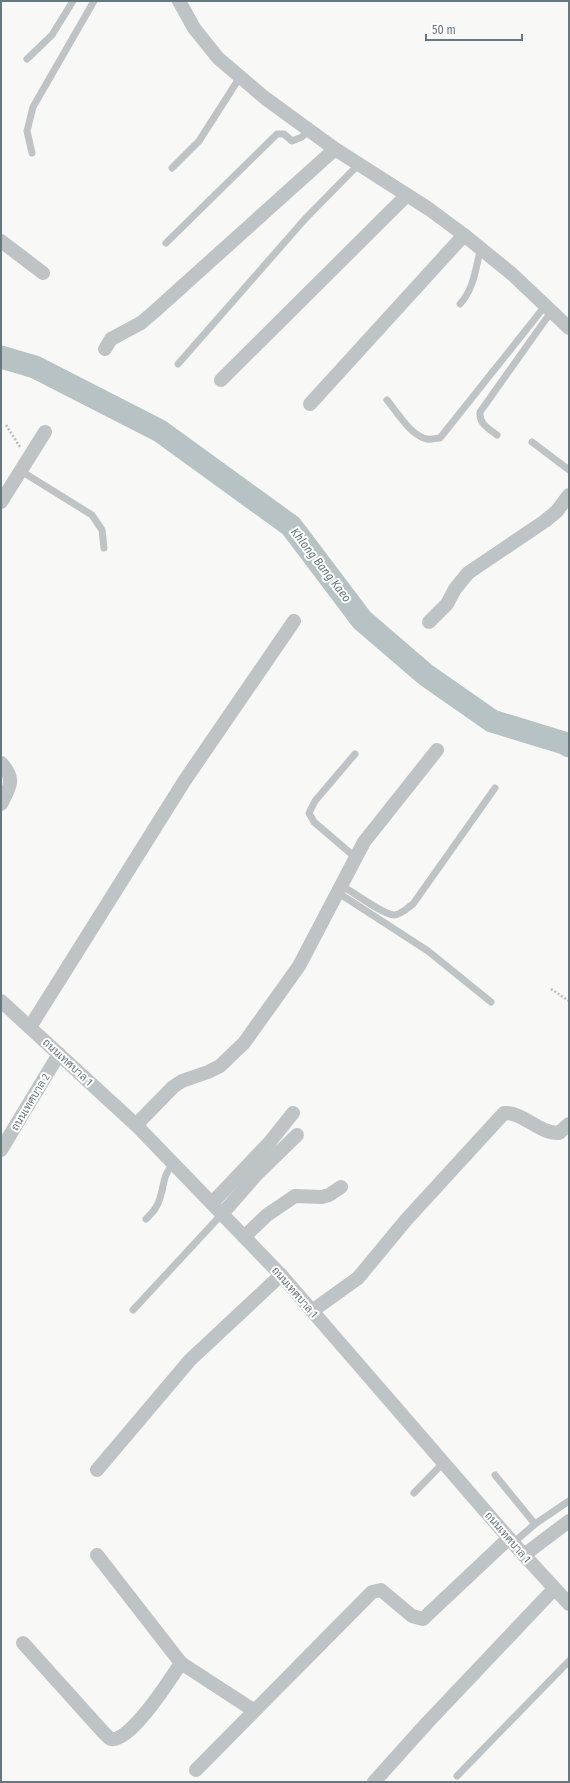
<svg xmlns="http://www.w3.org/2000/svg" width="570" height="1783" viewBox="0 0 570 1783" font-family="'Fira Sans Condensed',Sarabun,sans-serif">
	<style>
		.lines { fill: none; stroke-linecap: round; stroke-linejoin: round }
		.river { stroke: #b6c2c4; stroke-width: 23 }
		.path { stroke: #b8bcbe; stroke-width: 2.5; stroke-dasharray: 2 2; stroke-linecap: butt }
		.lane { stroke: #bec3c5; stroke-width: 7 }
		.street { stroke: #bec3c5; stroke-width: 14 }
		.labels { text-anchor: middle; stroke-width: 4; stroke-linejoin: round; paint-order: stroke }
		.street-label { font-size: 11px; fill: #66777d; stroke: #fff }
		.water-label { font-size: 12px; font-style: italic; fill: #617577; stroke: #fff }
	</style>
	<rect width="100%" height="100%" fill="#f8f8f6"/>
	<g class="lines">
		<!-- river -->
		<polyline class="river" points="1,357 35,367 160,431 291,526 362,620 426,675 492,721 564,743 569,746"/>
		<!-- path -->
		<g class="path">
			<polyline points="6,425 20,447"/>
			<polyline points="551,989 569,1001"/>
		</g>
		<!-- lane -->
		<g class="lane">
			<polyline points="27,59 52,35 73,1"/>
			<polyline points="32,153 27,131 33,107 94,1"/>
			<polyline points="172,168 199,141 240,77"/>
			<polyline points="166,243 277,134 284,134 292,141 302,137 308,130"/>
			<path d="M 460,304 C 475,287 475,269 481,248"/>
			<polyline points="178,364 305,219 358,165"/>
			<path d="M 387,400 C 397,412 411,436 427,439 C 431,440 436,438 440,438 L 545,306"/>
			<path d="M 497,435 C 488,428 479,424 480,412 L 551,312"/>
			<polyline points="532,442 569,470"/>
			<polyline points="21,471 92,515 102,530 104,548"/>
			<polyline points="355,754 315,801 309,813 314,822 355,857"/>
			<path d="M 341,885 C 351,891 384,915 394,915 C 401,915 407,908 413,904 L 495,788"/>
			<polyline points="337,892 428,951 491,1002"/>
			<path d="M 146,1219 C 152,1213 158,1207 160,1198 C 165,1183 162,1177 173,1164"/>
			<polyline points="133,1310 222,1214"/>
			<polyline points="495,1475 535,1524"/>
			<polyline points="414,1493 443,1463"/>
			<polyline points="513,1543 535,1524 569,1501"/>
			<polyline points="457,1776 569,1661"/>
		</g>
		<!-- street -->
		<g class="street">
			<polyline points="179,1 194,28 218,58 265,98 335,149 429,209 464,235 512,274 569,328"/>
			<polyline points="1,241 43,273"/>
			<polyline points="105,349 111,339 141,323 155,311 335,149"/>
			<polyline points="221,380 406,196"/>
			<polyline points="310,404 464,235"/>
			<polyline points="1,502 45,432"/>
			<polyline points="429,622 447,604 455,589 468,573 545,521 557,511 569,495"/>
			<path d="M 1,763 C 16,779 10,787 1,804"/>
			<polyline points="1,1001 136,1125 281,1275 513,1543 569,1604"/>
			<polyline points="30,1027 185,780 294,621"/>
			<polyline points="136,1125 173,1087 182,1081 208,1072 220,1066 244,1043 299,966 364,842 437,750"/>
			<polyline points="1,1150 59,1054"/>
			<polyline points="212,1203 269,1143 293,1113"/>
			<polyline points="222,1214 257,1174 297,1135"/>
			<polyline points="244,1237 267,1215 295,1196 322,1197 329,1195 341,1187"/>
			<path d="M 312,1311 L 358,1278 L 406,1220 L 504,1113 C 524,1112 537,1133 559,1133 L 569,1124"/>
			<polyline points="97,1470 190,1360 281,1275"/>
			<polyline points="524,1555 569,1521"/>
			<path d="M 23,1643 L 104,1733 C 106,1735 109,1738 111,1739 C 130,1743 171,1678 181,1663 L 97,1555"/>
			<polyline points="181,1663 253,1710"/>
			<polyline points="196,1770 372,1592 381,1590 412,1616 423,1619 509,1538"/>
			<polyline points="374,1782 427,1723 554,1589"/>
		</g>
	</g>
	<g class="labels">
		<!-- street labels -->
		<g class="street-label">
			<text transform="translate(68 1062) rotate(43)" y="4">ถนนเทศบาล 1</text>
			<text transform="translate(30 1102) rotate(-59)" y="4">ถนนเทศบาล 2</text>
			<text transform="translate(295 1292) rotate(49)" y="4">ถนนเทศบาล 1</text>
			<text transform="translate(508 1537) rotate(49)" y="4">ถนนเทศบาล 1</text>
		</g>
		<!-- water labels -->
		<g class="water-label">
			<text transform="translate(321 565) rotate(52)" y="4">Khlong Bang Kaeo</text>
		</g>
	</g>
	<!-- border -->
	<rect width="570" height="1783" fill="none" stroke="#66777d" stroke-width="4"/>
	<!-- scale -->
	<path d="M426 34v6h96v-6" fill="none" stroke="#66777d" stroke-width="2"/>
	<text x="432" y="34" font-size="12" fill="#66777d" stroke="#ffffff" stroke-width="3" paint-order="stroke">50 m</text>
</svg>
